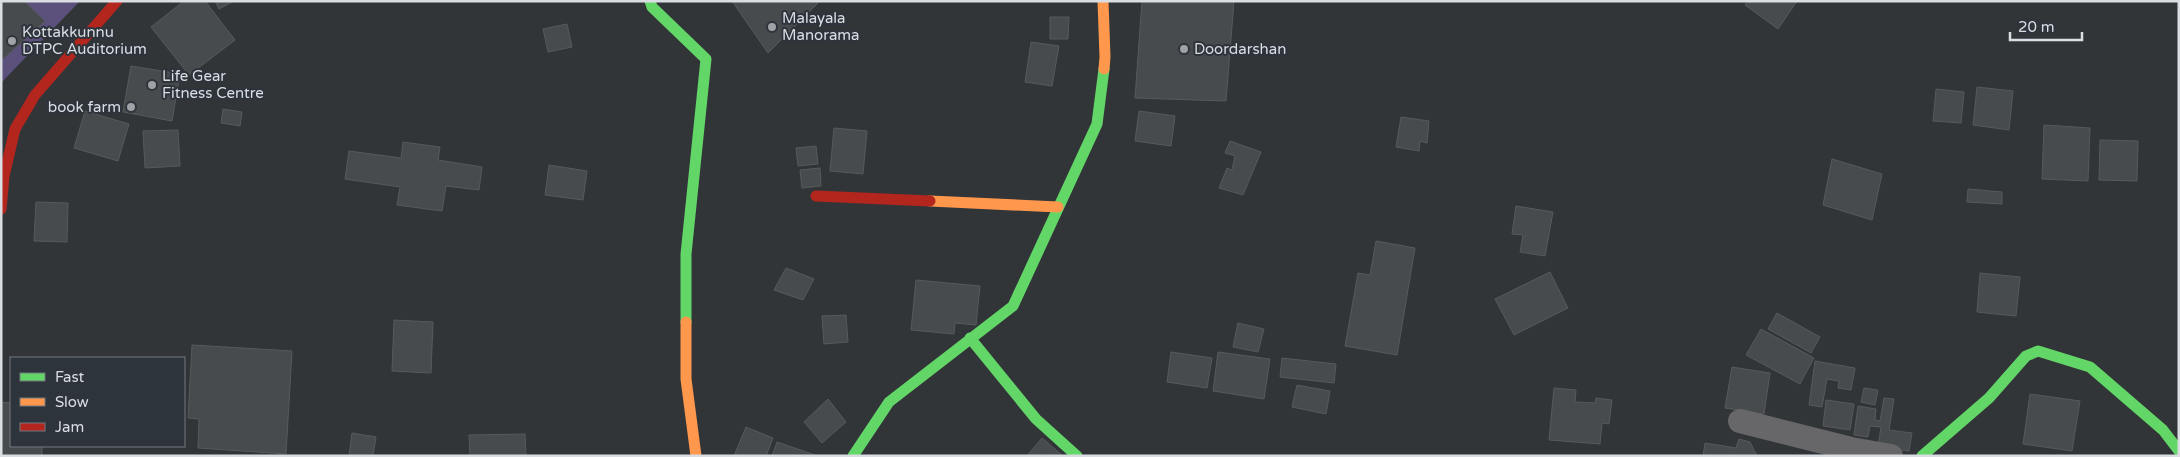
<svg xmlns="http://www.w3.org/2000/svg" width="2180" height="457" viewBox="0 0 2180 457" font-family="'Varela Round',sans-serif">
	<style>
		.green { fill: #5c507d }
		.building { fill: #484b4d; stroke: #575a5c }
		.lines { fill: none; stroke-linecap: round; stroke-linejoin: round }
		.street { stroke: #676769; stroke-width: 24 }
		.fast { stroke: #63d668; stroke-width: 11 }
		.slow { stroke: #ff974d; stroke-width: 11 }
		.jam { stroke: #b3261e; stroke-width: 11 }
		.poi-dot { fill: #9fa3a7; stroke: #2e343c; stroke-width: 2 }
		.labels { text-anchor: middle; stroke-width: 4; stroke-linejoin: round; paint-order: stroke }
		.poi-label { font-size: 15px; fill: #dadee3; stroke: #2e343c; text-anchor: start }
	</style>
	<rect width="100%" height="100%" fill="#323538"/>
	<!-- green -->
	<polygon class="green" points="1,1 80,1 1,83"/>
	<!-- building -->
	<g class="building">
		<polygon points="1,1 24,1 45,21 1,61"/>
		<polygon points="184,1 205,1 235,40 189,75 151,27"/>
		<polygon points="215,1 234,1 219,9"/>
		<polygon points="732,1 820,1 768,53"/>
		<polygon points="1142,1 1234,1 1226,101 1135,98"/>
		<polygon points="1748,1 1797,1 1778,29 1745,5"/>
		<polygon points="1050,17 1069,17 1068,39 1050,39"/>
		<polygon points="567,24 572,47 548,52 543,29"/>
		<polygon points="1031,42 1059,46 1052,86 1025,82"/>
		<polygon points="131,66 180,74 172,121 123,112"/>
		<polygon points="1977,87 2013,91 2009,130 1973,125"/>
		<polygon points="1936,89 1964,92 1961,123 1933,121"/>
		<polygon points="223,109 242,112 240,126 221,123"/>
		<polygon points="85,111 129,124 118,161 74,148"/>
		<polygon points="1139,111 1175,116 1171,146 1135,141"/>
		<polygon points="1401,117 1429,121 1427,143 1420,141 1419,151 1396,147"/>
		<polygon points="2044,125 2090,128 2088,181 2042,179"/>
		<polygon points="834,128 867,131 863,174 830,171"/>
		<polygon points="178,130 180,166 145,168 143,131"/>
		<polygon points="2100,140 2138,141 2137,181 2099,180"/>
		<polygon points="1230,141 1261,152 1243,195 1219,188 1227,168 1232,170 1235,156 1225,153"/>
		<polygon points="403,142 440,147 438,160 482,167 479,190 446,186 442,211 397,205 400,187 345,179 349,151 401,158"/>
		<polygon points="816,146 818,164 798,166 796,148"/>
		<polygon points="1832,159 1882,174 1872,220 1823,205"/>
		<polygon points="549,165 587,171 583,200 545,195"/>
		<polygon points="820,168 821,186 802,188 800,170"/>
		<polygon points="1968,189 2002,192 2002,204 1967,202"/>
		<polygon points="36,202 68,203 67,242 34,241"/>
		<polygon points="1516,206 1553,212 1545,256 1520,252 1523,235 1512,234"/>
		<polygon points="1376,241 1415,248 1397,355 1345,346 1358,273 1370,275"/>
		<polygon points="786,268 814,279 803,300 774,290"/>
		<polygon points="1550,272 1568,308 1514,335 1495,299"/>
		<polygon points="1980,273 2020,277 2016,316 1977,312"/>
		<polygon points="916,280 980,286 976,325 955,323 954,334 911,330"/>
		<polygon points="1777,313 1820,337 1811,353 1768,329"/>
		<polygon points="846,315 848,342 824,344 822,316"/>
		<polygon points="394,320 433,322 431,373 392,371"/>
		<polygon points="1238,323 1264,329 1258,352 1233,347"/>
		<polygon points="1761,329 1814,358 1800,384 1746,355"/>
		<polygon points="192,345 292,351 286,454 198,448 199,419 188,418"/>
		<polygon points="1171,352 1212,358 1207,388 1167,382"/>
		<polygon points="1218,352 1270,359 1264,399 1213,391"/>
		<polygon points="1282,358 1336,364 1334,383 1280,377"/>
		<polygon points="1815,361 1855,368 1851,390 1838,388 1839,381 1827,379 1822,407 1809,405"/>
		<polygon points="1732,367 1770,373 1764,414 1725,408"/>
		<polygon points="1297,385 1330,391 1326,414 1292,407"/>
		<polygon points="1554,388 1576,390 1575,402 1595,403 1596,398 1612,400 1609,424 1602,423 1600,444 1549,440"/>
		<polygon points="1864,388 1878,390 1875,405 1861,402"/>
		<polygon points="2030,394 2080,401 2072,451 2023,444"/>
		<polygon points="1884,398 1894,399 1889,430 1912,433 1909,451 1878,447 1881,427 1870,426 1868,437 1854,435 1858,406 1876,409 1875,420 1880,421"/>
		<polygon points="828,399 846,422 822,443 804,422"/>
		<polygon points="1826,400 1854,404 1850,430 1823,426"/>
		<polygon points="1,402 11,403 11,446 42,446 42,456 1,456"/>
		<polygon points="746,427 773,438 766,456 734,456"/>
		<polygon points="352,433 376,437 373,456 349,456"/>
		<polygon points="525,434 526,456 470,456 469,435"/>
		<polygon points="1042,438 1063,456 1027,456"/>
		<polygon points="1739,439 1750,442 1757,456 1703,456 1705,443 1736,448"/>
		<polygon points="777,442 818,456 772,456"/>
	</g>
	<g class="lines">
		<!-- street -->
		<polyline class="street" points="1740,421 1851,449 1891,456"/>
		<!-- fast -->
		<g class="fast">
			<polyline points="650,1 652,7 706,59 686,254 686,322"/>
			<polyline points="970,338 1036,419 1077,456"/>
			<polyline points="853,456 889,402 1013,306 1097,124 1104,69"/>
			<polyline points="1922,456 1989,398 2026,356 2038,351 2090,367 2163,430 2179,451"/>
		</g>
		<!-- slow -->
		<g class="slow">
			<polyline points="1103,1 1105,57 1104,69"/>
			<polyline points="930,201 1058,207"/>
			<polyline points="686,322 686,379 696,456"/>
		</g>
		<!-- jam -->
		<g class="jam">
			<polyline points="816,196 930,201"/>
			<polyline points="1,209 4,176 15,129 35,95 117,1"/>
		</g>
	</g>
	<!-- markers -->
	<g class="poi-dot">
		<circle cx="772" cy="27" r="5"/>
		<circle cx="12" cy="41" r="5"/>
		<circle cx="1184" cy="49" r="5"/>
		<circle cx="152" cy="85" r="5"/>
		<circle cx="131" cy="107" r="5"/>
	</g>
	<g class="labels">
		<!-- poi labels -->
		<g class="poi-label">
			<text x="782" y="23">Malayala<tspan x="782" dy="17">Manorama</tspan></text>
			<text x="22" y="37">Kottakkunnu<tspan x="22" dy="17">DTPC Auditorium</tspan></text>
			<text x="1194" y="54">Doordarshan</text>
			<text x="162" y="81">Life Gear<tspan x="162" dy="17">Fitness Centre</tspan></text>
			<text x="121" y="112" text-anchor="end">book farm</text>
		</g>
	</g>
	<!-- border -->
	<rect width="2180" height="457" fill="none" stroke="#dadee3" stroke-width="5"/>
	<!-- legend -->
	<rect x="10" y="357" width="175" height="90" fill="#2e343c" stroke="#73787f"/>
	<rect x="20" y="373" width="25" height="8" fill="#63d668" stroke="#73787f"/>
	<text x="55" y="382" font-size="15" fill="#dadee3">Fast</text>
	<rect x="20" y="398" width="25" height="8" fill="#ff974d" stroke="#73787f"/>
	<text x="55" y="407" font-size="15" fill="#dadee3">Slow</text>
	<rect x="20" y="423" width="25" height="8" fill="#b3261e" stroke="#73787f"/>
	<text x="55" y="432" font-size="15" fill="#dadee3">Jam</text>
	<!-- scale -->
	<path d="M2010 32v8h72v-8" fill="none" stroke="#dadee3" stroke-width="2.5"/>
	<text x="2018" y="32" font-size="15" fill="#dadee3" stroke="#2e343c" stroke-width="4" paint-order="stroke">20 m</text>
</svg>
